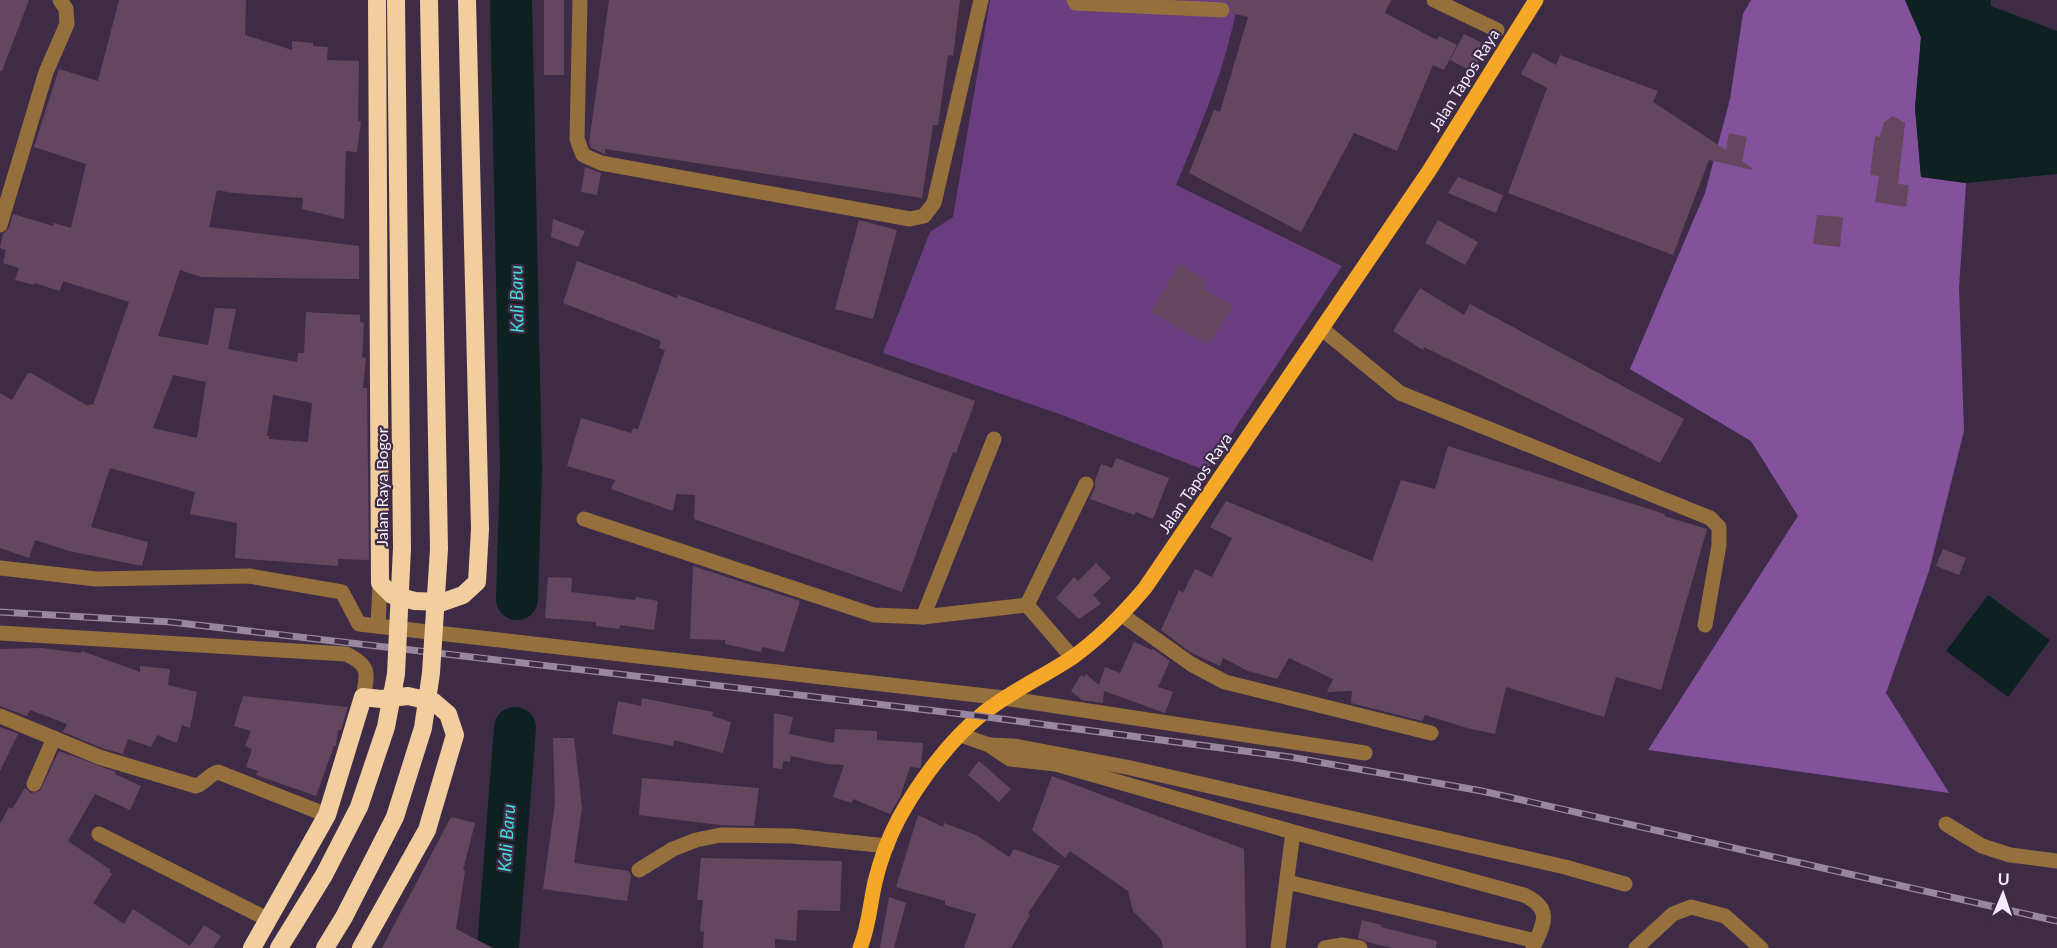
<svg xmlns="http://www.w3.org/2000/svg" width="2057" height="948" viewBox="0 0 2057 948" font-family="Lato,sans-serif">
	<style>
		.green { fill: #693d7f }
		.forest { fill: #84529d }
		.water { fill: #0e2121 }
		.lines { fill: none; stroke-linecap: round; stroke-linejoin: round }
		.river { stroke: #0e2121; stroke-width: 42 }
		.building { fill: #64475e; fill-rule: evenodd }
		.minor { stroke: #956f3c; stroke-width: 15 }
		.major { stroke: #f5a727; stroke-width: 15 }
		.highway { stroke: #f2cd9e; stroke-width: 18 }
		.rail-casing { stroke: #97889f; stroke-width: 7 }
		.rail { stroke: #3e2c47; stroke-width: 4.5; stroke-dasharray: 14; stroke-linecap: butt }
		.highway-bridge { stroke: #f2cd9e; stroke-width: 18 }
		.labels { text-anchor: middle; stroke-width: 4.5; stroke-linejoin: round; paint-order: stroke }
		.street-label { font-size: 16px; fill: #f6ebfd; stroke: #3e2c47 }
		.water-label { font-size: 18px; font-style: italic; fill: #42dbd8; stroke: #3e2c47 }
	</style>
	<rect width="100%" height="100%" fill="#3e2c47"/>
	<!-- green -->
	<path class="green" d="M 990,0 L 1238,0 C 1227,65 1201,125 1176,185 L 1342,266 L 1207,471 L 1062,415 L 883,353 L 930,232 L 953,217 Z"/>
	<!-- forest -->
	<polygon class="forest" points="1751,0 1905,0 1921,37 1915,108 1921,177 1966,183 1959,288 1964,431 1929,571 1886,693 1949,793 1648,750 1798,516 1751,441 1630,369 1705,193 1730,99 1743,14"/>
	<!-- water -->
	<g class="water">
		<polygon points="1905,0 1991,0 1991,6 2057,31 2057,174 1966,183 1921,177 1915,108 1921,37"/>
		<polygon points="1988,595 2050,640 2008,697 1946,651"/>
	</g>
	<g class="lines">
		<!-- river -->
		<g class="river">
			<polyline points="511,0 521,469 517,599"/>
			<polyline points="498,948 515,728"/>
		</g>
	</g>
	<!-- building -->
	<g class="building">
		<polygon points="0,0 29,0 2,71 0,71"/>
		<path d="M 119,0 L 246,0 L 245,35 L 292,50 L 292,41 L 313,43 L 313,46 L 328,47 L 327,60 L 359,61 L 358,121 L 361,121 L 357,152 L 346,151 L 344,219 L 302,209 L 303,198 L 233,193 L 217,190 L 209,227 L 359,246 L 359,279 L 201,277 L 180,270 L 158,336 L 208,345 L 215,308 L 236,309 L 228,349 L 297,362 L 298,353 L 304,353 L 306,312 L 360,315 L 360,322 L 364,323 L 362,357 L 366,358 L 363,388 L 367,388 L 369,560 L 338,559 L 338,566 L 235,558 L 237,523 L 190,514 L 195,492 L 110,468 L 91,527 L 148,542 L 142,566 L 69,551 L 35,540 L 29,558 L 0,548 L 0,393 L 12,400 L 28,373 L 31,373 L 88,406 L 90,404 L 93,405 L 129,302 L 63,281 L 60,291 L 34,283 L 34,285 L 15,280 L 19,268 L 3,263 L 6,250 L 0,248 L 3,234 L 9,228 L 13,214 L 53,226 L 54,223 L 71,228 L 86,164 L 34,147 L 59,69 L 98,81 ZM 173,375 L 206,382 L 197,438 L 153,428 ZM 273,395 L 312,403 L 308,442 L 269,439 L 269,436 L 267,436 Z"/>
		<rect x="544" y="0" width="20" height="75"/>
		<polygon points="609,0 960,0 953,56 948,55 938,125 933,125 922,198 605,149 605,154 591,148 589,143"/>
		<polygon points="1217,0 1391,0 1385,13 1437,40 1439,36 1457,45 1444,70 1433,65 1397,151 1354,133 1301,232 1189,173 1214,110 1220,112 1248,17 1231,13 1231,6 1228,2"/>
		<polygon points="1464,34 1482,43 1480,45 1486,47 1473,72 1450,60"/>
		<polygon points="1533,52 1556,65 1560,55 1658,91 1653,102 1726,150 1729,133 1747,137 1742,161 1752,168 1752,170 1709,160 1673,255 1508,193 1547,88 1521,74"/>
		<polygon points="1893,116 1905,123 1898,184 1909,185 1906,207 1875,202 1879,176 1870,175 1875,136 1880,137 1884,122"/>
		<polygon points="585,167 601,173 597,195 581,192"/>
		<polygon points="1458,177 1503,195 1496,213 1448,193"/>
		<polygon points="1817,215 1843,217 1840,247 1813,244"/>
		<polygon points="553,219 585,231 578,247 551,237"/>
		<polygon points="859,220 897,230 873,319 835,309"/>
		<polygon points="1438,220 1478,242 1465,265 1425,243"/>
		<polygon points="577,261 677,298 678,295 975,401 956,453 953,452 902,592 694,519 695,495 676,494 673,511 611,489 615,480 567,466 581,418 631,433 633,428 638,429 665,350 659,348 661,341 563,303"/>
		<polygon points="1179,264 1206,280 1202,288 1233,306 1208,345 1151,312"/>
		<polygon points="1420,288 1464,315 1470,304 1684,419 1660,463 1424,347 1423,350 1393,331"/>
		<polygon points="1448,446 1665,514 1664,516 1707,529 1661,690 1616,677 1604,717 1506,687 1495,734 1467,728 1425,715 1422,721 1351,703 1352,691 1327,692 1333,679 1289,658 1277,679 1248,671 1223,658 1220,666 1190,652 1161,630 1179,590 1183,593 1195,569 1212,577 1232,538 1210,527 1226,501 1372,561 1401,480 1435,489"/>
		<polygon points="1116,458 1169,478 1153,519 1136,512 1134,515 1090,499 1095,488 1095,481 1101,464 1112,468"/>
		<polygon points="1943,549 1966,558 1959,575 1936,566"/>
		<polygon points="1096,563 1111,578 1093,595 1101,604 1079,619 1056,598 1074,577 1078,581"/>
		<polygon points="693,566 800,601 784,652 762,647 761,652 725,644 725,640 690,639"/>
		<polygon points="548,577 572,578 571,592 635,600 636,597 658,601 654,630 620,625 619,629 596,626 596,622 545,618"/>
		<polygon points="1134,642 1152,650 1153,649 1170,661 1158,687 1173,692 1165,713 1104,691 1103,703 1082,700 1071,691 1081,675 1084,677 1086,674 1099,685 1105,667 1120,673"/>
		<polygon points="42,648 81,653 82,651 140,672 140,666 170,669 168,685 197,692 190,728 182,725 177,743 157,735 151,747 128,739 123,754 102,748 63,732 67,724 30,710 27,716 0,706 0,649"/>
		<polygon points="243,696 348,707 341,730 338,730 336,746 334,746 316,796 256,775 258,771 246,767 252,749 245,746 251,731 234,726"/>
		<polygon points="642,698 713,712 712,716 731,722 723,753 674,740 673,746 612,734 618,701 641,706"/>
		<polygon points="774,713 793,717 789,734 834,743 835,729 877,731 877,740 923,743 921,766 920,768 910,767 900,797 890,814 853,799 852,803 833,797 844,765 828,764 791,756 790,762 783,761 782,769 773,768"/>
		<polygon points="0,727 18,734 0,771"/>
		<polygon points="553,738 574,738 582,807 574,863 629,871 631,876 627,901 543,889 555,803"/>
		<polygon points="59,751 116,772 115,774 141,786 130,810 95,794 68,841 111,870 109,872 112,874 93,903 124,924 133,909 190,946 204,925 221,936 213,948 0,948 0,824 9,807 12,809 25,788 31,793 40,791"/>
		<polygon points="979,761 1011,789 999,802 968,775"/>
		<polygon points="1052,776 1244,849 1246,948 1163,948 1161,939 1133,911 1128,891 1070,851 1065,858 1032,830"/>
		<polygon points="642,778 759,788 754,826 720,825 639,815"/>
		<polygon points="918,815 943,827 944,823 976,835 1009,857 1014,849 1060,866 1028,913 1030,915 1011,948 964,948 976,914 945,905 945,901 896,887"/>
		<polygon points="451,817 475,823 463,870 465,871 456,929 493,948 382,948"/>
		<polygon points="701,858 842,861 840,911 798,910 796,941 775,939 775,948 703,948 704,932 700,931 703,900 697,900"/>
		<polygon points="889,897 906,903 894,948 880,948"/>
		<polygon points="1362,920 1382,925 1381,927 1437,941 1436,948 1392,948 1367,942 1358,938"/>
	</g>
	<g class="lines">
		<!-- minor -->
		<g class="minor">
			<polyline points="580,0 577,139 583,155 601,163 910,219 924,216 934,203 981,0"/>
			<polyline points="1074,0 1076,3 1222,10"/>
			<polyline points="1434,0 1497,30"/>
			<polyline points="0,225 46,72 67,24 66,9 60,0"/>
			<polyline points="1322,329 1400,393 1710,518 1719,527 1719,545 1705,625"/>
			<polyline points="584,519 874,615 923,617 1027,605"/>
			<polyline points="0,568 96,579 249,576 342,592 359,624 1004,698 1365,753"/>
			<polyline points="1027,605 1086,484"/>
			<polyline points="1027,605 1072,657"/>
			<polyline points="1122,615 1191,664 1225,682 1431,733"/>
			<polyline points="923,617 994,439"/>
			<polyline points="378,626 380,583"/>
			<path d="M 0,633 L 346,654 C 370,665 368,673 363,697"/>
			<path d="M 0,716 L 99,757 L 196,786 C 205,783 209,774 218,772 L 327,815"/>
			<path d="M 961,735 L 989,745 L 1010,759 L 1056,764 L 1293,832 L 1524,895 C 1554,909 1543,925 1533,948"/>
			<polyline points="990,745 1014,746 1126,767 1565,867 1625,884"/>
			<polyline points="34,784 54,738"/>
			<polyline points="1946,824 1982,846 2010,855 2057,861"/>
			<polyline points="99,834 267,919"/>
			<polyline points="639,870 673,849 696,840 721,835 792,836 887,846"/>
			<polyline points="1287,882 1536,941"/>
			<polyline points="1278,948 1293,832"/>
			<polyline points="1325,948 1342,945 1360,948"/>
			<polyline points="1636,948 1673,914 1691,907 1725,916 1761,948"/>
		</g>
		<!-- major -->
		<path class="major" d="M 860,948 C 869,926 870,904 875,882 C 880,861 889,837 899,818 C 919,782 949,741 981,715 C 1009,692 1043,677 1073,657 C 1101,637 1123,614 1145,588 L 1429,171 L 1536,0"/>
		<!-- highway -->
		<g class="highway">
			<polyline points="377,0 380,583 392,595 415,601 443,602 463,595 477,582 480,529 467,0"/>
			<polyline points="252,948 327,815 363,697 381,699 408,696 434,702 448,714 455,735 427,830 361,948"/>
		</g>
		<!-- rail casing -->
		<g class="rail-casing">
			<polyline id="rail" points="0,612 171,622 979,716 1290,757 1482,791 2057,921"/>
		</g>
		<!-- rail -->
		<use href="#rail" class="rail"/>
		<!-- highway-bridge -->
		<g class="highway-bridge">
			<polyline points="279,948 324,875 359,807 386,727 396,674 402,548 396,0"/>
			<polyline points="325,948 344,917 395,817 423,728 431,673 439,549 429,0"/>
		</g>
	</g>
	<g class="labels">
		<!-- street labels -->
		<g class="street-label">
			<text transform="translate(1464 80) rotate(-58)" y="6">Jalan Tapos Raya</text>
			<text transform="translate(1195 483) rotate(-56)" y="6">Jalan Tapos Raya</text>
			<text transform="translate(382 487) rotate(-90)" y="6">Jalan Raya Bogor</text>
		</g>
		<!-- water labels -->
		<g class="water-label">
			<text transform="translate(517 299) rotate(-91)" y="6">Kali Baru</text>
			<text transform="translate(507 838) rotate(-86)" y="6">Kali Baru</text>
		</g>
	</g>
	<!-- north arrow -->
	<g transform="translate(2003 894) rotate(2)" stroke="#3e2c47" stroke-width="4.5" paint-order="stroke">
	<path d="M0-4.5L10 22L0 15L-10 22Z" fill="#f6ebfd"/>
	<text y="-9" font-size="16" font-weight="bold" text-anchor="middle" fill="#f6ebfd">U</text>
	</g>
</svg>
